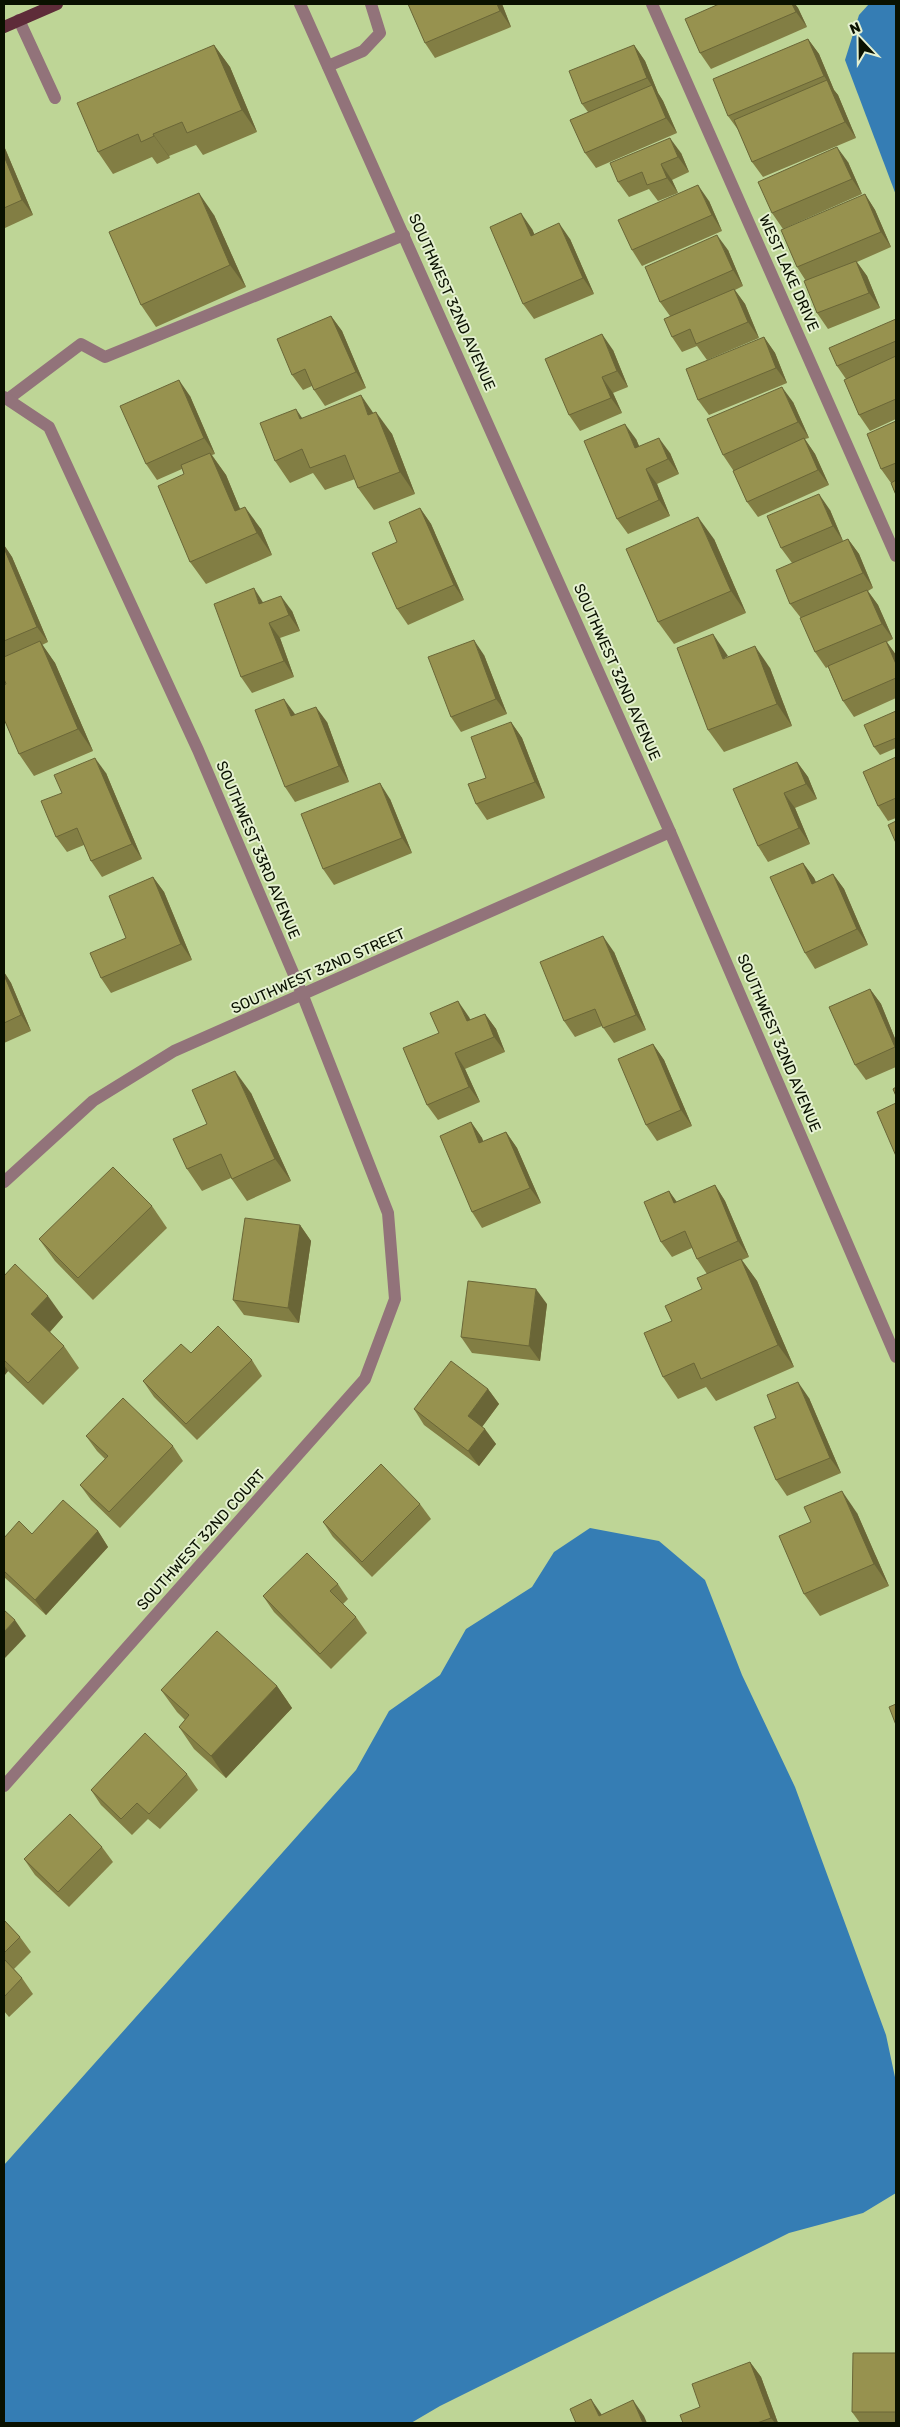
<svg xmlns="http://www.w3.org/2000/svg" width="900" height="2427" viewBox="0 0 900 2427" font-family="Rubik,sans-serif">
	<style>
		.water { fill: #357db4 }
		.lines { fill: none; stroke-linecap: round; stroke-linejoin: round }
		.lane { stroke: #92737a; stroke-width: 12 }
		.street { stroke: #92737a; stroke-width: 12 }
		.primary { stroke: #5e2c39; stroke-width: 12 }
		.wall { fill: #827e44 }
		.shaded-wall { fill: #6a6637 }
		.building { fill: #97924f; stroke: #6a6637 }
		.labels { text-anchor: middle; stroke-width: 4; stroke-linejoin: round; paint-order: stroke }
		.street-label { font-size: 15px; fill: #0a1100; stroke: #e5f1d1 }
	</style>
	<rect width="100%" height="100%" fill="#bed596"/>
	<!-- water -->
	<g class="water">
		<polygon points="869,4 896,4 896,195 845,60 859,15"/>
		<polygon points="590,1528 659,1541 705,1580 742,1675 795,1787 886,2035 896,2082 896,2193 863,2213 789,2233 440,2406 411,2423 4,2423 4,2165 356,1770 389,1711 440,1675 466,1629 532,1587 554,1552"/>
	</g>
	<g class="lines">
		<!-- lane -->
		<g class="lane">
			<polyline points="19,20 55,98"/>
			<polyline points="328,66 363,51 380,33 371,4"/>
			<polyline points="8,399 81,344 105,357 404,235"/>
		</g>
		<!-- street -->
		<g class="street">
			<polyline points="300,4 670,832 896,1357"/>
			<polyline points="652,4 896,556"/>
			<polyline points="4,397 49,427 198,750 303,996 388,1213 395,1299 365,1379 4,1786"/>
			<polyline points="4,1182 93,1101 174,1051 670,832"/>
		</g>
		<!-- primary -->
		<polyline class="primary" points="4,27 57,4"/>
	</g>
	<!-- wall -->
	<g class="wall">
		<polygon points="502,4 511,27 435,58 425,43"/>
		<polygon points="719,4 795,4 798,8 807,27 711,69 700,53"/>
		<polygon points="808,39 819,54 834,90 838,95 856,138 763,177 752,162 739,131 728,116"/>
		<polygon points="214,45 230,67 257,132 203,155 196,145 169,156 170,158 157,164 152,157 113,174 98,152"/>
		<polygon points="634,45 645,61 658,93 663,101 677,133 596,168 585,153 588,112 582,104"/>
		<polygon points="4,146 33,215 5,228 4,226"/>
		<polygon points="681,153 689,172 672,180 678,193 658,201 649,189 629,197 618,182"/>
		<polygon points="848,162 862,194 783,229 772,213"/>
		<polygon points="865,194 875,210 891,247 857,262 867,276 880,308 828,329 817,313 806,281 797,267"/>
		<polygon points="709,201 722,231 642,266 632,250"/>
		<polygon points="214,215 246,287 156,327 141,305"/>
		<polygon points="532,229 534,234 570,239 594,294 534,319 523,304"/>
		<polygon points="728,250 743,286 735,290 745,304 759,338 707,360 697,346 682,352 672,337 670,316 660,302"/>
		<polygon points="331,316 342,331 366,388 325,406 314,390 312,386 303,390 292,375"/>
		<polygon points="896,319 896,419 870,431 859,415 846,379 837,366"/>
		<polygon points="764,337 775,353 787,383 709,415 698,400"/>
		<polygon points="613,350 628,387 613,393 622,413 580,431 569,415"/>
		<polygon points="190,396 215,454 212,455 226,475 240,509 261,529 272,555 206,584 190,562 184,474 182,469 157,480 146,464"/>
		<polygon points="793,402 809,438 805,439 815,454 829,485 758,517 747,502 733,470 723,455"/>
		<polygon points="373,413 392,434 415,494 374,510 358,488 355,479 325,490 313,473 290,483 275,461 303,418"/>
		<polygon points="896,421 896,495 891,483 881,469"/>
		<polygon points="636,439 639,446 670,453 679,474 657,484 670,516 628,534 617,519"/>
		<polygon points="420,508 431,524 464,600 408,625 397,609 397,542"/>
		<polygon points="830,510 843,541 848,539 859,554 873,588 868,591 878,605 893,639 887,642 896,655 896,698 854,717 843,701 828,667 826,668 815,652 801,618 790,604 792,563 781,548"/>
		<polygon points="714,539 746,613 674,644 658,622"/>
		<polygon points="4,545 12,557 48,642 42,645 55,663 93,751 34,776 19,754 6,684 4,679"/>
		<polygon points="263,603 292,611 300,631 280,638 294,677 252,693 241,677"/>
		<polygon points="484,655 507,714 461,732 451,717"/>
		<polygon points="728,656 770,668 792,726 724,752 708,730"/>
		<polygon points="896,711 896,748 880,755 874,747"/>
		<polygon points="295,715 327,722 349,782 295,802 285,787"/>
		<polygon points="511,722 522,738 545,798 487,820 476,804 486,778"/>
		<polygon points="896,757 896,818 888,821 878,806"/>
		<polygon points="797,762 808,777 817,799 795,808 810,844 768,862 758,846"/>
		<polygon points="106,773 142,859 102,877 91,861 84,845 67,852 56,837 62,793"/>
		<polygon points="390,799 412,853 334,885 323,869"/>
		<polygon points="803,863 814,878 816,882 833,874 844,889 868,945 815,969 805,953"/>
		<polygon points="153,877 164,892 192,960 111,993 101,978 126,938"/>
		<polygon points="614,952 646,1030 614,1043 602,1026 575,1037 564,1021"/>
		<polygon points="4,972 11,983 31,1031 4,1043"/>
		<polygon points="870,989 881,1004 896,1041 896,1067 866,1080 855,1065"/>
		<polygon points="485,1014 496,1029 505,1052 465,1069 480,1102 438,1120 427,1105 439,1033 469,1017 470,1020"/>
		<polygon points="653,1044 664,1060 692,1126 657,1141 646,1125"/>
		<polygon points="251,1093 291,1181 247,1201 231,1178 202,1191 187,1169 207,1124"/>
		<polygon points="471,1122 482,1138 483,1142 506,1132 517,1148 541,1203 482,1228 472,1212"/>
		<polygon points="715,1185 725,1201 749,1257 742,1260 757,1281 794,1367 716,1401 706,1387 678,1399 663,1377 672,1321 702,1289 707,1274 697,1259 692,1248 672,1257 661,1242 669,1191 677,1202"/>
		<polygon points="152,1206 167,1228 93,1300 55,1261 39,1239"/>
		<polygon points="300,1225 311,1241 299,1323 244,1315 233,1300"/>
		<polygon points="4,1276 63,1317 50,1332 64,1346 79,1368 43,1405 8,1371 4,1376"/>
		<polygon points="547,1304 540,1361 472,1353 461,1337"/>
		<polygon points="191,1353 252,1360 262,1376 197,1440 154,1397 143,1381"/>
		<polygon points="488,1389 499,1404 482,1427 496,1444 479,1466 424,1425 414,1409"/>
		<polygon points="809,1398 841,1473 787,1496 776,1480 776,1418"/>
		<polygon points="86,1436 173,1446 183,1461 120,1528 91,1500 80,1485 105,1459 97,1451"/>
		<polygon points="420,1504 431,1519 372,1577 333,1537 323,1522"/>
		<polygon points="857,1513 889,1586 820,1616 804,1594"/>
		<polygon points="98,1531 108,1547 46,1615 4,1577 4,1538"/>
		<polygon points="338,1584 348,1599 343,1604 356,1617 367,1633 331,1669 274,1612 263,1596"/>
		<polygon points="277,1686 292,1708 226,1778 194,1749 179,1727 185,1720 177,1712 161,1690"/>
		<polygon points="187,1774 198,1790 160,1829 148,1819 132,1835 101,1805 91,1790"/>
		<polygon points="102,1847 113,1862 69,1907 35,1875 24,1859"/>
		<polygon points="4,1920 20,1937 31,1952 14,1969 22,1978 33,1994 9,2017 4,2011"/>
		<polygon points="896,2353 896,2423 860,2423 852,2412"/>
		<polygon points="750,2362 761,2377 778,2423 683,2423"/>
	</g>
	<!-- shaded-wall -->
	<g class="shaded-wall">
		<polygon points="497,4 502,4 511,27 500,11"/>
		<polygon points="792,4 795,4 798,8 807,27 796,12"/>
		<polygon points="808,39 819,54 834,90 838,95 856,138 845,122 828,82 824,76"/>
		<polygon points="214,45 230,67 257,132 242,110"/>
		<polygon points="634,45 645,61 658,93 663,101 677,133 666,118 652,86 647,78"/>
		<polygon points="153,134 169,156 170,158 154,136"/>
		<polygon points="670,138 681,153 689,172 678,157"/>
		<polygon points="4,146 33,215 22,200 4,156"/>
		<polygon points="837,147 848,162 862,194 852,179"/>
		<polygon points="661,164 672,180 678,193 667,178"/>
		<polygon points="698,185 709,201 722,231 712,215"/>
		<polygon points="199,193 214,215 246,287 230,265"/>
		<polygon points="865,194 875,210 891,247 881,232"/>
		<polygon points="521,213 532,229 542,251 531,236"/>
		<polygon points="559,223 570,239 594,294 583,278"/>
		<polygon points="717,235 728,250 743,286 733,270"/>
		<polygon points="856,261 867,276 880,308 869,293"/>
		<polygon points="734,289 745,304 759,338 748,322"/>
		<polygon points="331,316 342,331 366,388 356,372"/>
		<polygon points="602,334 613,350 628,387 617,371"/>
		<polygon points="764,337 775,353 787,383 776,368"/>
		<polygon points="602,377 613,393 622,413 611,398"/>
		<polygon points="179,380 190,396 215,454 204,438"/>
		<polygon points="782,387 793,402 809,438 798,422"/>
		<polygon points="361,395 376,417 368,415"/>
		<polygon points="296,409 311,431 300,419"/>
		<polygon points="376,412 392,434 415,494 400,472"/>
		<polygon points="625,424 636,439 646,463 635,448"/>
		<polygon points="659,438 670,453 679,474 668,459"/>
		<polygon points="804,438 815,454 829,485 818,470"/>
		<polygon points="210,453 226,475 250,533 235,511"/>
		<polygon points="646,469 657,484 670,516 659,500"/>
		<polygon points="819,494 830,510 843,541 833,526"/>
		<polygon points="245,507 261,529 272,555 257,533"/>
		<polygon points="420,508 431,524 464,600 454,585"/>
		<polygon points="698,517 714,539 746,613 731,591"/>
		<polygon points="848,539 859,554 873,588 863,573"/>
		<polygon points="4,545 12,557 48,642 37,627 4,548"/>
		<polygon points="254,588 264,604 259,604"/>
		<polygon points="867,590 878,605 893,639 882,624"/>
		<polygon points="281,596 292,611 300,631 289,615"/>
		<polygon points="269,623 280,638 294,677 284,661"/>
		<polygon points="713,634 728,656 723,659"/>
		<polygon points="474,640 484,655 507,714 496,699"/>
		<polygon points="40,641 55,663 93,751 78,729"/>
		<polygon points="886,641 896,655 896,664"/>
		<polygon points="755,646 770,668 792,726 777,704"/>
		<polygon points="284,699 295,714 302,732 291,716"/>
		<polygon points="316,707 327,722 349,782 339,766"/>
		<polygon points="511,722 522,738 545,798 535,782"/>
		<polygon points="95,758 106,773 142,859 132,844"/>
		<polygon points="797,762 808,777 817,799 806,784"/>
		<polygon points="380,783 390,799 412,853 402,838"/>
		<polygon points="784,793 795,808 810,844 799,828"/>
		<polygon points="803,863 814,878 823,899 812,884"/>
		<polygon points="833,874 844,889 868,945 857,929"/>
		<polygon points="153,877 164,892 192,960 181,944"/>
		<polygon points="603,936 614,952 646,1030 636,1015"/>
		<polygon points="4,972 11,983 31,1031 21,1015 4,975"/>
		<polygon points="870,989 881,1004 896,1041 896,1049"/>
		<polygon points="458,1001 469,1017 478,1037 467,1021"/>
		<polygon points="485,1014 496,1029 505,1052 494,1037"/>
		<polygon points="653,1044 664,1060 692,1126 681,1110"/>
		<polygon points="455,1053 465,1069 480,1102 469,1087"/>
		<polygon points="235,1071 251,1093 291,1181 275,1159"/>
		<polygon points="471,1122 482,1138 490,1159 479,1143"/>
		<polygon points="506,1132 517,1148 541,1203 530,1188"/>
		<polygon points="715,1185 725,1201 749,1257 738,1241"/>
		<polygon points="669,1191 680,1207 674,1203"/>
		<polygon points="300,1225 311,1241 299,1323 288,1308"/>
		<polygon points="741,1259 757,1281 794,1367 778,1345"/>
		<polygon points="536,1289 547,1304 540,1361 529,1346"/>
		<polygon points="48,1296 63,1317 46,1336 31,1314"/>
		<polygon points="4,1365 8,1371 4,1376"/>
		<polygon points="798,1382 809,1398 841,1473 830,1458"/>
		<polygon points="488,1389 499,1404 479,1431 468,1416"/>
		<polygon points="485,1429 496,1444 479,1466 468,1451"/>
		<polygon points="842,1491 857,1513 889,1586 874,1564"/>
		<polygon points="98,1531 108,1547 46,1615 35,1600"/>
		<polygon points="15,1620 26,1636 4,1659 4,1632"/>
		<polygon points="277,1686 292,1708 226,1778 211,1756"/>
		<polygon points="750,2362 761,2377 778,2423 775,2423 771,2418"/>
		<polygon points="591,2399 602,2415 599,2416"/>
		<polygon points="633,2400 644,2416 647,2423 643,2423"/>
	</g>
	<!-- building -->
	<g class="building">
		<polygon points="408,4 497,4 500,11 425,43"/>
		<polygon points="719,4 792,4 796,12 700,53 685,19"/>
		<polygon points="808,39 824,76 728,116 713,79"/>
		<polygon points="214,45 242,110 187,133 182,122 153,134 154,136 141,142 138,134 98,152 77,103"/>
		<polygon points="634,45 647,78 582,104 569,71"/>
		<polygon points="827,80 845,122 752,162 734,120"/>
		<polygon points="652,85 666,118 585,153 570,120"/>
		<polygon points="670,138 678,157 661,164 667,178 647,185 642,172 618,182 610,163"/>
		<polygon points="837,147 852,179 772,213 758,182"/>
		<polygon points="4,156 22,200 4,208"/>
		<polygon points="698,185 712,215 632,250 618,220"/>
		<polygon points="199,193 230,265 141,305 109,232"/>
		<polygon points="865,194 881,232 797,267 781,230"/>
		<polygon points="521,213 531,236 559,223 583,278 523,304 490,227"/>
		<polygon points="717,235 733,270 660,302 645,267"/>
		<polygon points="856,261 869,293 817,313 804,281"/>
		<polygon points="734,289 748,322 696,344 690,329 672,337 664,319"/>
		<polygon points="331,316 356,372 314,390 305,369 292,375 277,339"/>
		<polygon points="896,319 896,341 837,366 829,348"/>
		<polygon points="602,334 617,371 602,377 611,398 569,415 545,359"/>
		<polygon points="764,337 776,368 698,400 686,369"/>
		<polygon points="896,356 896,399 859,415 844,380"/>
		<polygon points="179,380 204,438 146,464 120,406"/>
		<polygon points="782,387 798,422 723,455 707,419"/>
		<polygon points="361,395 368,415 376,412 400,472 358,488 345,455 310,468 302,449 275,461 260,423 296,409 300,419"/>
		<polygon points="896,421 896,463 881,469 867,434"/>
		<polygon points="625,424 635,448 659,438 668,459 646,469 659,500 617,519 584,441"/>
		<polygon points="804,438 818,470 747,502 733,471"/>
		<polygon points="210,453 235,511 245,507 257,533 190,562 158,486 184,474 181,465"/>
		<polygon points="896,480 896,495 891,483"/>
		<polygon points="819,494 833,526 781,548 767,516"/>
		<polygon points="420,508 454,585 397,609 372,553 397,542 389,522"/>
		<polygon points="698,517 731,591 658,622 626,549"/>
		<polygon points="848,539 863,573 790,604 776,570"/>
		<polygon points="4,548 37,627 4,641"/>
		<polygon points="254,588 259,604 281,596 289,615 269,623 284,661 241,677 214,604"/>
		<polygon points="867,590 882,624 815,652 800,618"/>
		<polygon points="713,634 723,659 755,646 777,704 708,730 677,648"/>
		<polygon points="474,640 496,699 451,717 428,657"/>
		<polygon points="40,641 78,729 19,754 4,719 4,685 6,684 4,679 4,657"/>
		<polygon points="886,641 896,664 896,678 843,701 828,666"/>
		<polygon points="284,699 291,716 316,707 339,766 285,787 255,710"/>
		<polygon points="896,711 896,738 874,747 864,725"/>
		<polygon points="511,722 535,782 476,804 468,784 486,778 471,737"/>
		<polygon points="896,757 896,798 878,806 863,772"/>
		<polygon points="95,758 132,844 91,861 77,828 56,837 41,801 62,793 54,775"/>
		<polygon points="797,762 806,784 784,793 799,828 758,846 733,789"/>
		<polygon points="380,783 402,838 323,869 301,814"/>
		<polygon points="896,821 896,843 888,825"/>
		<polygon points="803,863 812,884 833,874 857,929 805,953 770,877"/>
		<polygon points="153,877 181,944 101,978 90,953 126,938 109,896"/>
		<polygon points="603,936 636,1015 603,1028 595,1009 564,1021 540,962"/>
		<polygon points="4,975 21,1015 4,1023"/>
		<polygon points="870,989 895,1047 855,1065 829,1007"/>
		<polygon points="458,1001 467,1021 485,1014 494,1037 455,1053 469,1087 427,1105 403,1048 439,1033 430,1013"/>
		<polygon points="653,1044 681,1110 646,1125 618,1059"/>
		<polygon points="235,1071 275,1159 232,1179 221,1154 187,1169 173,1139 207,1124 192,1090"/>
		<polygon points="896,1087 896,1096 893,1089"/>
		<polygon points="896,1103 896,1156 877,1112"/>
		<polygon points="471,1122 479,1143 506,1132 530,1188 472,1212 440,1136"/>
		<polygon points="113,1167 152,1206 78,1278 39,1239"/>
		<polygon points="715,1185 738,1241 697,1259 685,1231 661,1242 644,1202 669,1191 674,1203"/>
		<polygon points="245,1218 300,1225 288,1308 233,1300"/>
		<polygon points="741,1259 778,1345 701,1379 694,1363 663,1377 644,1333 672,1321 665,1306 702,1289 697,1278"/>
		<polygon points="15,1264 48,1296 31,1314 64,1346 28,1383 4,1360 4,1276"/>
		<polygon points="468,1281 536,1289 529,1346 461,1337"/>
		<polygon points="218,1326 252,1360 186,1424 143,1381 181,1344 191,1353"/>
		<polygon points="451,1361 488,1389 468,1416 485,1429 468,1451 414,1409"/>
		<polygon points="798,1382 830,1458 776,1480 754,1427 776,1418 767,1395"/>
		<polygon points="123,1398 173,1446 109,1512 80,1485 108,1456 86,1436"/>
		<polygon points="381,1464 420,1504 362,1562 323,1522"/>
		<polygon points="842,1491 874,1564 804,1594 779,1536 811,1522 804,1507"/>
		<polygon points="63,1500 98,1531 35,1600 4,1571 4,1538 19,1521 32,1534"/>
		<polygon points="307,1553 338,1584 330,1591 356,1617 320,1654 263,1596"/>
		<polygon points="4,1610 15,1620 4,1632"/>
		<polygon points="217,1631 277,1686 211,1756 179,1727 189,1715 161,1690"/>
		<polygon points="896,1704 896,1725 889,1707"/>
		<polygon points="145,1733 187,1774 149,1814 137,1803 121,1819 91,1790"/>
		<polygon points="70,1814 102,1847 58,1892 24,1859"/>
		<polygon points="4,1920 20,1937 4,1953"/>
		<polygon points="4,1959 22,1978 4,1997"/>
		<polygon points="853,2353 896,2353 896,2412 852,2412"/>
		<polygon points="750,2362 771,2418 757,2423 683,2423 680,2415 700,2407 692,2384"/>
		<polygon points="591,2399 599,2416 633,2400 643,2423 576,2423 570,2409"/>
	</g>
	<g class="labels">
		<!-- street labels -->
		<g class="street-label">
			<text transform="translate(789 273) rotate(66)" y="5">WEST LAKE DRIVE</text>
			<text transform="translate(452 302) rotate(66)" y="5">SOUTHWEST 32ND AVENUE</text>
			<text transform="translate(617 672) rotate(66)" y="5">SOUTHWEST 32ND AVENUE</text>
			<text transform="translate(258 850) rotate(67)" y="5">SOUTHWEST 33RD AVENUE</text>
			<text transform="translate(318 971) rotate(-24)" y="5">SOUTHWEST 32ND STREET</text>
			<text transform="translate(779 1043) rotate(67)" y="5">SOUTHWEST 32ND AVENUE</text>
			<text transform="translate(201 1540) rotate(-48)" y="5">SOUTHWEST 32ND COURT</text>
		</g>
	</g>
	<!-- border -->
	<rect width="900" height="2427" fill="none" stroke="#0a1100" stroke-width="10"/>
	<!-- north arrow -->
	<g transform="translate(860 40) rotate(338)" stroke="#e5f1d1" stroke-width="4" paint-order="stroke">
	<path d="M0-4L9 19L0 12L-9 19Z" fill="#0a1100"/>
	<text y="-8" font-size="14" font-weight="bold" text-anchor="middle" fill="#0a1100">N</text>
	</g>
</svg>
